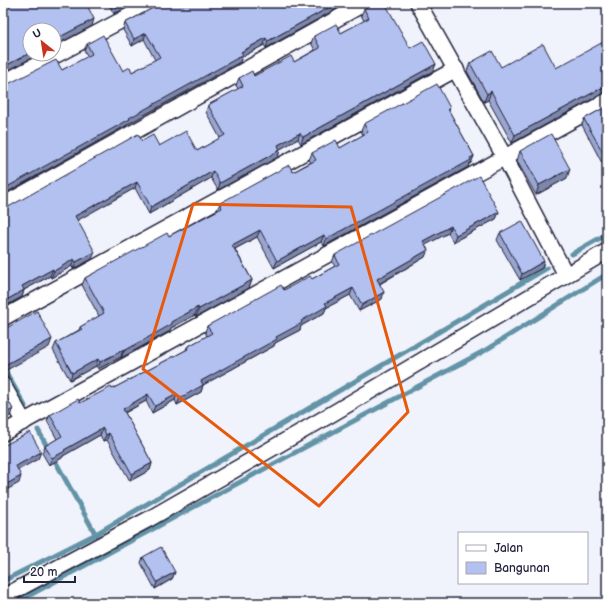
<svg xmlns="http://www.w3.org/2000/svg" width="610" height="606" viewBox="0 0 610 606" font-family="'Balsamiq Sans',sans-serif">
	<style>
		.lines { fill: none; stroke-linecap: round; stroke-linejoin: round }
		.stream { stroke: #6393a6; stroke-width: 5 }
		.street-casing { stroke: #22223b; stroke-width: 18 }
		.street { stroke: #fff; stroke-width: 15 }
		.wall { fill: #9aa6cf; stroke: #22223b }
		.shaded-wall { fill: #7d87a9; stroke: #22223b }
		.building { fill: #b3c1f1; stroke: #22223b }
		.marked { fill: none; stroke: #e8590c; stroke-width: 3; stroke-linejoin: round }
	</style>
	<rect width="100%" height="100%" fill="#f0f3fc"/>
	<filter id="ink" filterUnits="userSpaceOnUse"><feTurbulence type="fractalNoise" baseFrequency=".025" numOctaves="2"/><feDisplacementMap in="SourceGraphic" scale="8" xChannelSelector="R" yChannelSelector="G"/><feConvolveMatrix kernelMatrix="1 2 1 2 8 2 1 2 1" color-interpolation-filters="sRGB"/></filter>
	<g filter="url(#ink)">
		<g class="lines">
			<!-- stream -->
			<g class="stream">
				<polyline points="572,254 607,234"/>
				<polyline points="3,367 25,406"/>
				<polyline points="38,430 49,450"/>
				<polyline points="53,457 96,535"/>
				<polyline points="3,581 96,534 547,268"/>
				<polyline points="15,603 484,351 607,274"/>
			</g>
			<!-- street casing -->
			<g class="street-casing">
				<g id="street">
					<polyline points="418,3 504,156 566,275"/>
					<polyline points="3,83 154,3"/>
					<polyline points="3,205 365,3"/>
					<polyline points="3,318 456,69"/>
					<polyline points="3,385 24,422"/>
					<polyline points="3,433 607,101"/>
					<polyline points="3,597 149,519 330,415 607,251"/>
				</g>
			</g>
			<!-- street -->
			<use href="#street" class="street"/>
		</g>
		<!-- wall -->
		<g class="wall">
			<polygon points="108,3 135,3 114,14"/>
			<polygon points="162,3 347,3 266,48 264,45 242,57 240,62 128,124 127,125 4,194 3,191 3,84 6,85 62,70 88,57 84,50 87,44 123,71 132,72 155,60 144,39 132,46 123,30 125,23"/>
			<polygon points="454,3 465,3 456,8"/>
			<polygon points="364,9 410,48 436,64 433,71 301,144 298,139 280,149 278,157 218,190 211,178 149,214 135,188 77,220 92,259 73,269 72,266 51,278 50,276 24,290 22,297 3,307 3,210 142,141 159,146 197,151 220,138 206,112 208,105 238,89 236,85 239,78 254,76 294,62 315,50 311,43 314,36 341,33 364,21 361,15"/>
			<polygon points="607,44 607,91 512,143 488,100 484,102 467,71 470,63 501,67 556,68"/>
			<polygon points="607,106 607,160 602,163 582,125 584,119"/>
			<polygon points="450,108 449,111 474,156 471,163 469,164 468,167 324,246 321,242 274,268 257,237 235,249 252,280 249,288 196,317 195,315 171,328 170,331 121,358 121,357 98,369 96,366 70,380 53,350 56,343 79,330 80,327 99,316 82,285 85,278 169,236 217,210 220,203 293,172 311,162 309,160 312,153 340,148 363,135 361,131 364,124"/>
			<polygon points="520,151 567,178 536,195 517,161"/>
			<polygon points="499,212 496,219 453,242 448,233 425,245 425,257 380,284 382,299 359,311 350,295 326,308 324,313 301,326 300,330 275,343 274,346 203,385 201,392 177,405 175,400 152,413 146,401 125,413 152,463 150,470 130,481 107,440 103,441 100,435 63,456 62,458 49,465 42,453 45,446 57,439 47,421 50,415 80,403 112,389 186,350 187,347 207,336 205,332 207,326 284,290 312,279 335,266 332,262 335,255"/>
			<polygon points="500,233 544,261 542,268 520,280 497,240"/>
			<polygon points="143,557 175,572 172,579 155,589 141,563"/>
		</g>
		<!-- shaded-wall -->
		<g class="shaded-wall">
			<polygon points="125,3 135,3 114,14 117,7"/>
			<polygon points="337,3 347,3 266,48 268,41"/>
			<polygon points="458,3 465,3 456,8"/>
			<polygon points="94,19 92,26 54,46 54,40"/>
			<polygon points="146,33 144,39 132,46 134,39"/>
			<polygon points="266,38 264,45 242,57 240,62 128,124 127,125 4,194 7,187"/>
			<polygon points="30,53 30,54 39,54 3,73 3,67"/>
			<polygon points="436,64 433,71 301,144 303,137"/>
			<polygon points="607,85 607,91 512,143 515,135"/>
			<polygon points="491,91 488,100 484,102 487,94"/>
			<polygon points="300,133 298,139 275,152 278,145"/>
			<polygon points="280,150 278,157 218,190 220,183"/>
			<polygon points="607,155 607,160 602,163 605,156"/>
			<polygon points="474,156 471,163 469,164 468,167 324,246 326,239"/>
			<polygon points="570,169 567,178 536,195 539,185"/>
			<polygon points="213,171 211,178 149,214 151,207"/>
			<polygon points="137,182 135,188 73,223 75,216"/>
			<polygon points="499,212 496,219 453,242 456,235"/>
			<polygon points="451,226 448,233 420,248 423,241"/>
			<polygon points="260,230 257,237 229,252 232,245"/>
			<polygon points="324,235 321,242 274,268 277,261"/>
			<polygon points="428,250 425,257 375,286 377,279"/>
			<polygon points="95,252 92,259 73,269 76,262"/>
			<polygon points="74,259 72,266 51,278 54,271"/>
			<polygon points="544,261 542,268 520,280 522,274"/>
			<polygon points="53,269 50,276 20,292 22,286"/>
			<polygon points="252,280 249,288 196,317 199,309"/>
			<polygon points="353,288 350,295 326,308 324,313 301,326 300,330 275,343 274,346 203,385 201,392 177,405 180,398 201,381 276,337 325,303"/>
			<polygon points="24,290 22,297 3,307 3,302"/>
			<polygon points="384,292 382,299 359,311 362,305"/>
			<polygon points="198,307 195,315 171,328 170,331 121,358 124,351 171,322"/>
			<polygon points="52,339 49,347 3,372 3,366"/>
			<polygon points="123,350 121,357 98,369 100,362"/>
			<polygon points="98,359 96,366 70,380 72,373"/>
			<polygon points="148,394 146,401 120,415 123,409"/>
			<polygon points="177,394 175,400 152,413 155,406"/>
			<polygon points="13,409 10,416 3,420 3,415"/>
			<polygon points="103,428 100,435 63,456 62,458 49,465 52,458 64,450"/>
			<polygon points="109,433 107,440 103,441 106,435"/>
			<polygon points="41,452 38,459 13,473 16,466"/>
			<polygon points="152,463 150,470 130,481 132,474"/>
			<polygon points="21,476 19,483 3,492 3,486"/>
			<polygon points="175,572 172,579 155,589 157,582"/>
		</g>
		<!-- building -->
		<g class="building">
			<polygon points="3,3 86,3 94,19 54,40 54,30 30,30 30,53 3,67"/>
			<polygon points="114,3 125,3 117,7"/>
			<polygon points="162,3 337,3 268,41 266,38 241,52 243,55 129,118 130,119 7,187 3,180 3,84 6,85 56,60 62,70 92,54 87,44 103,35 123,71 130,67 132,72 160,57 146,33 134,39 125,23"/>
			<polygon points="372,3 385,3 410,48 423,41 436,64 303,137 300,133 278,145 280,150 220,183 213,171 151,207 137,182 75,216 95,252 76,262 74,259 54,271 53,269 22,286 24,290 3,302 3,210 138,134 142,141 153,135 159,146 186,131 197,151 225,135 208,105 243,86 239,78 252,71 254,76 291,56 294,62 320,48 314,36 336,24 341,33 369,18 364,9"/>
			<polygon points="605,41 607,44 607,85 515,135 491,91 487,94 470,63 492,51 501,67 543,44 556,68"/>
			<polygon points="437,84 450,108 448,109 474,156 470,158 471,160 326,239 324,235 277,261 260,230 232,245 252,280 199,309 198,307 171,322 172,324 124,351 123,350 100,362 98,359 72,373 56,343 82,329 80,327 104,313 85,278 167,233 169,236 222,208 220,203 289,165 293,172 316,160 312,153 336,140 340,148 368,132 364,124"/>
			<polygon points="607,106 607,155 605,156 584,119"/>
			<polygon points="551,134 570,169 539,185 520,151"/>
			<polygon points="479,176 499,212 456,235 451,226 423,241 428,250 377,279 384,292 362,305 353,288 325,303 327,306 301,321 302,323 276,337 277,339 201,381 203,385 180,398 177,394 155,406 148,394 123,409 152,463 132,474 109,433 106,435 103,428 64,450 65,451 52,458 45,446 62,436 50,415 78,399 80,403 111,387 112,389 188,349 187,347 212,333 207,326 281,285 284,290 310,276 312,279 339,264 335,255"/>
			<polygon points="522,221 544,261 522,274 500,233"/>
			<polygon points="37,311 52,339 3,366 3,330"/>
			<polygon points="3,391 13,409 3,415"/>
			<polygon points="30,432 41,452 16,466 21,476 3,486 3,446"/>
			<polygon points="161,547 175,572 157,582 143,557"/>
		</g>
	</g>
	<!-- marked area -->
	<path class="marked" d="M 193,204 L 351,207 L 408,412 L 319,506 L 143,369 Z"/>
	<!-- margin -->
	<rect width="610" height="606" fill="none" stroke="#fff" stroke-width="16"/>
	<rect x="8" y="8" width="594" height="590" fill="none" stroke="#22223b" stroke-width="1.5" filter="url(#ink)"/>
	<!-- legend -->
	<rect x="458" y="532" width="130" height="52" fill="#ffffff" stroke="#a7a7b1"/>
	<rect x="466" y="545" width="20" height="6" fill="#ffffff" stroke="#a7a7b1"/>
	<text x="494" y="552" font-size="12" fill="#22223b">Jalan</text>
	<rect x="466" y="562" width="20" height="12" fill="#b3c1f1" stroke="#a7a7b1"/>
	<text x="494" y="572" font-size="12" fill="#22223b">Bangunan</text>
	<!-- north arrow -->
	<g transform="translate(42 42) rotate(330)"><circle r="19" fill="#ffffff" stroke="#a7a7b1"/>
	<path d="M0-3L7 15L0 10L-7 15Z" fill="#c8321e"/>
	<text y="-6" font-size="11" font-weight="bold" text-anchor="middle" fill="#22223b">U</text>
	</g>
	<!-- scale -->
	<path d="M24 576v6h51v-6" fill="none" stroke="#22223b" stroke-width="2"/>
	<text x="30" y="576" font-size="12" fill="#22223b" stroke="#ffffff" stroke-width="3" paint-order="stroke">20 m</text>
</svg>
